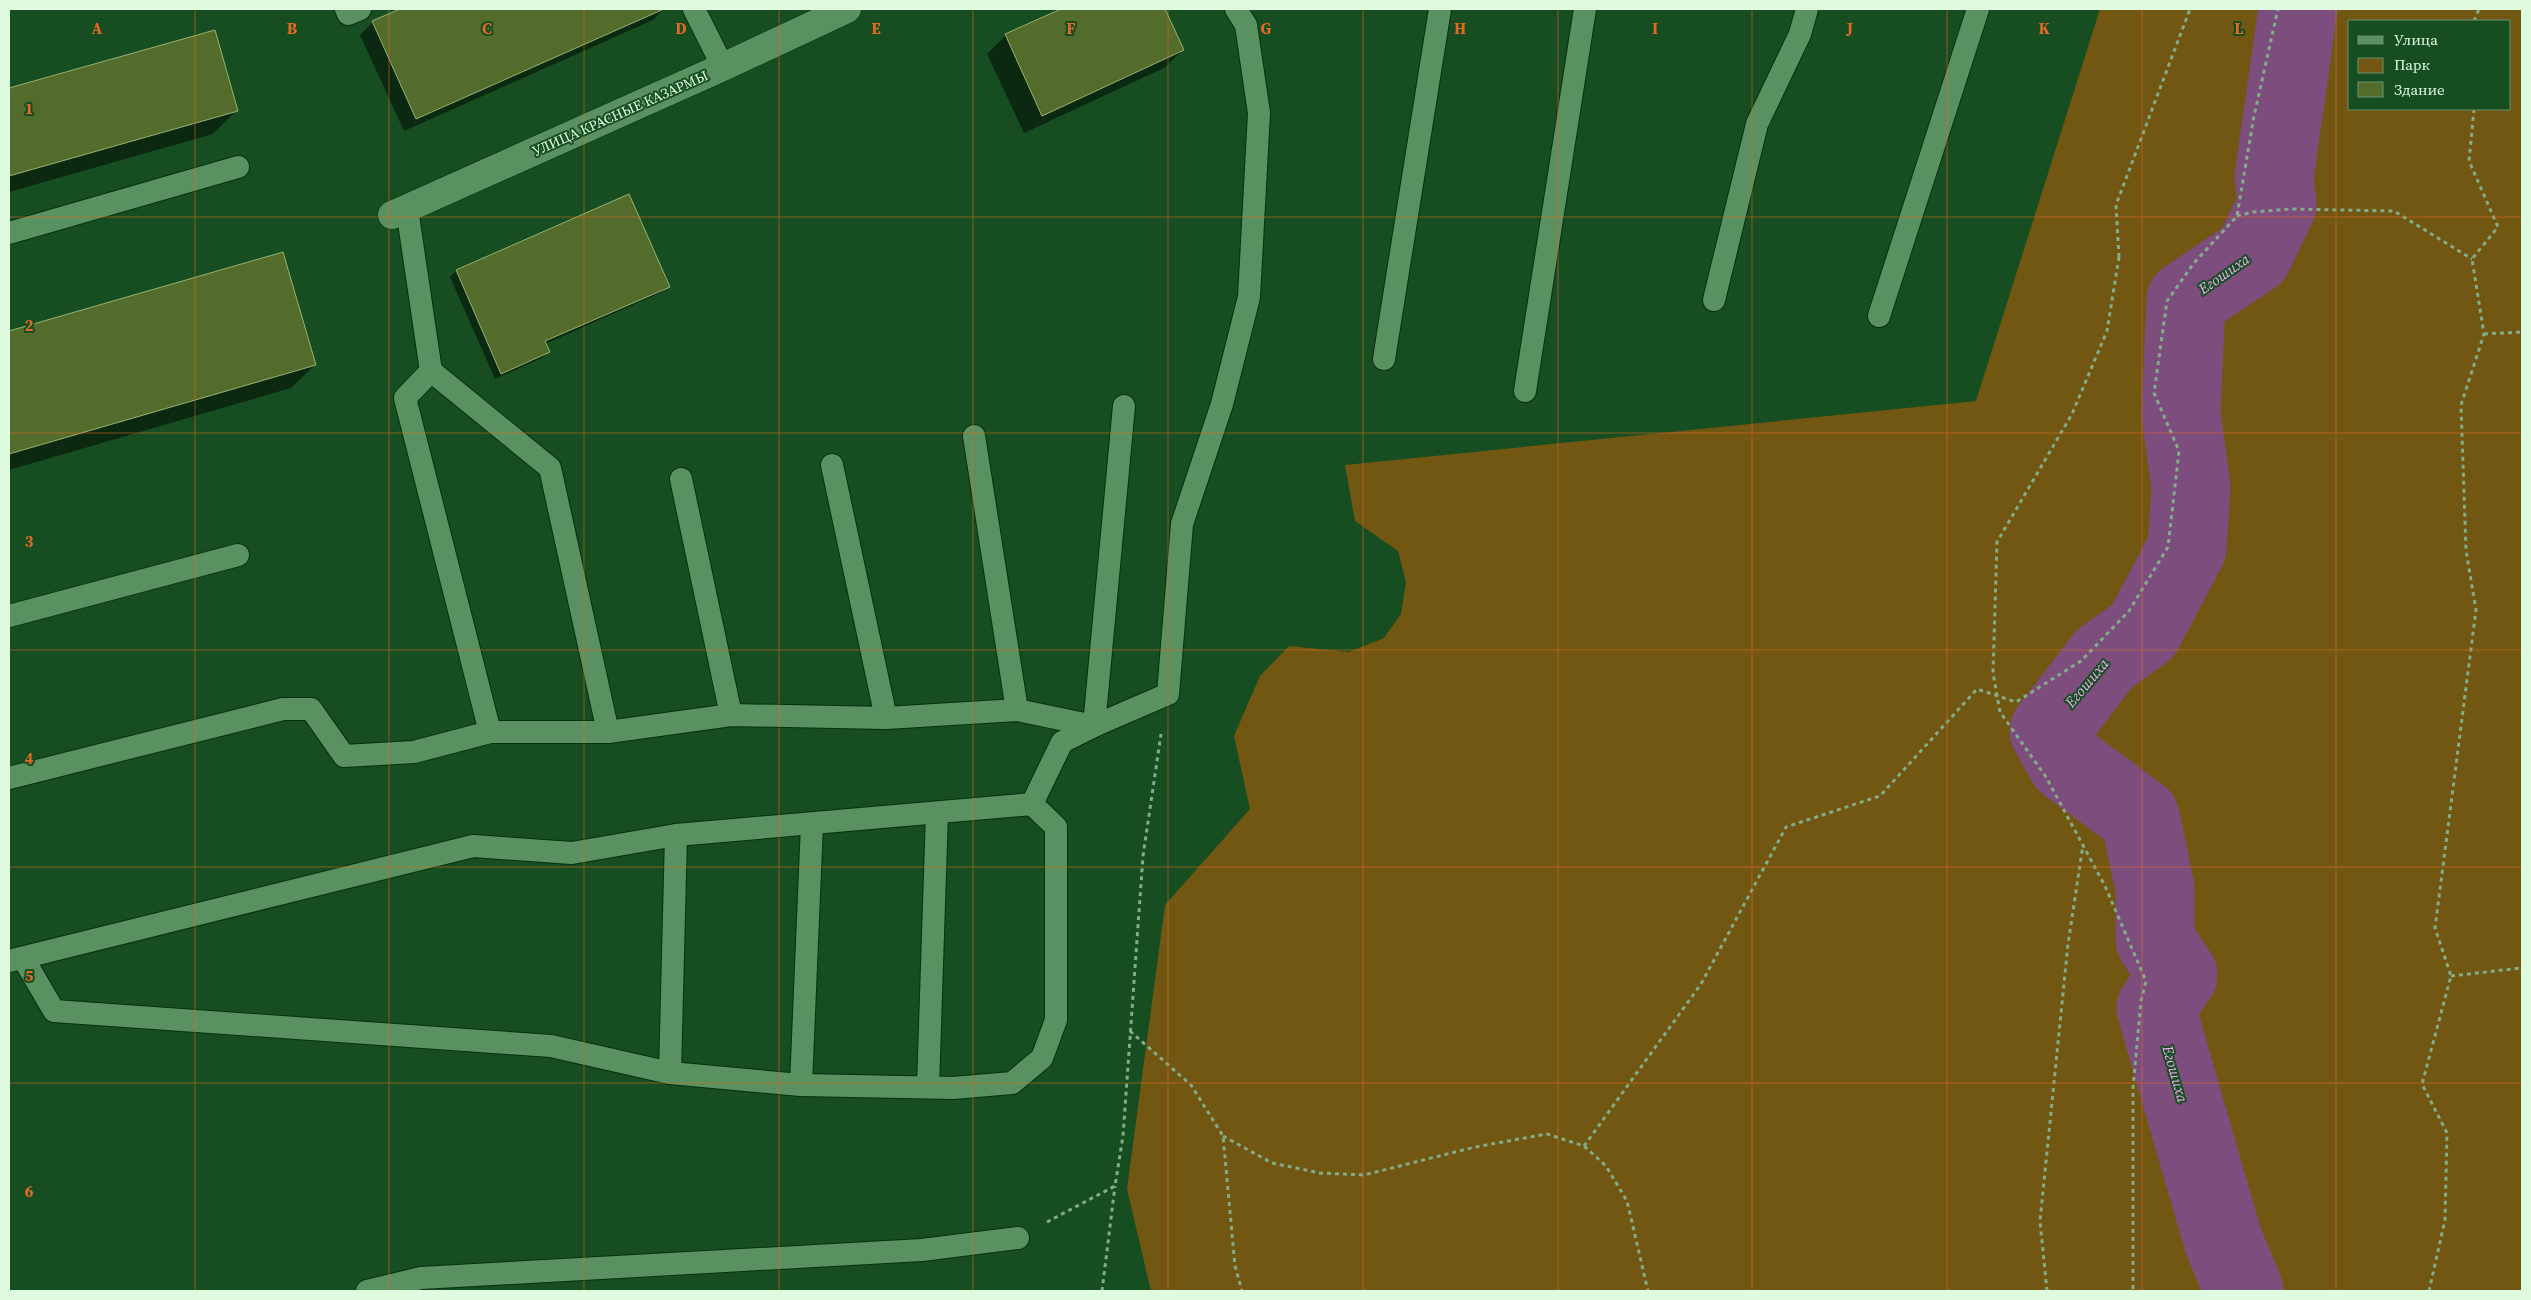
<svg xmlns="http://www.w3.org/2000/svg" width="2531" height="1300" viewBox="0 0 2531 1300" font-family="'Source Serif 4',serif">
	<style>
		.green { fill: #715711; fill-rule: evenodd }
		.shadow { fill: #0007 }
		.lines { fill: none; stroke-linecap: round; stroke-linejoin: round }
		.river { stroke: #7d4e7d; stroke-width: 79 }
		.building { fill: #536c2c; stroke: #97b271 }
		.lane-casing { stroke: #063110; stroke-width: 24 }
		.street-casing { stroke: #063110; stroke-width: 29 }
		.path { stroke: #83ac88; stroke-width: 3; stroke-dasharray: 4 4; stroke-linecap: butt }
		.lane { stroke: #5a9160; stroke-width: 22 }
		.street { stroke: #5a9160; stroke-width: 28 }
		.path-bridge { stroke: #83ac88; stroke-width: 3; stroke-dasharray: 4 4; stroke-linecap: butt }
		.grid { fill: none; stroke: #e76921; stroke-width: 1; stroke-opacity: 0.55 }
		.labels { text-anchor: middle; stroke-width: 4; stroke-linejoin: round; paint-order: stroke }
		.street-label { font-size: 14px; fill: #defbdf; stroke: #164e21 }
		.water-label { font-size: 15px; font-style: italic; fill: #f3adf3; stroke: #164e21 }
		.grid-label { font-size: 16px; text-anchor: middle; font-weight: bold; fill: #e76921; stroke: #164e21; stroke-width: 4; stroke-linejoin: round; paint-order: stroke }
	</style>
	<rect width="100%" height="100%" fill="#164e21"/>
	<!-- green -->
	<path class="green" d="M 2100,9 L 2522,9 L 2522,1291 L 1151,1291 L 1127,1189 L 1165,905 L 1250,809 L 1234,736 L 1260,676 L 1289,646 L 1349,652 L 1384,638 L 1401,614 L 1406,582 L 1398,551 L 1355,521 L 1345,465 L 1976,401 ZM 2350,21 L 2510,21 L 2510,109 L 2350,109 Z"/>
	<!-- shadow -->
	<g class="shadow">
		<polygon points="403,9 664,9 653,20 404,131 360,35 373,22"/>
		<polygon points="1064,9 1164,9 1183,50 1164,68 1024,133 987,54 1006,35"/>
		<polygon points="214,31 236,111 213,134 9,192 9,89"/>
		<polygon points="628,196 668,286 662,292 545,344 548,352 542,358 495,379 450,277 456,271"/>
		<polygon points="283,253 315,365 291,388 9,470 9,332"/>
	</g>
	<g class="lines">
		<!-- river -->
		<polyline class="river" points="2244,1291 2223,1240 2156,1008 2178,975 2155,940 2155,888 2140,817 2067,763 2049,731 2104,659 2143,631 2187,548 2191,487 2181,414 2186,300 2253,255 2277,205 2274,177 2298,9"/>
	</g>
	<!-- building -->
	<g class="building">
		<polygon points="400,9 664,9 416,119 372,21"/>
		<polygon points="1061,9 1165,9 1184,50 1042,116 1005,34"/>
		<polygon points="215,30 238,111 9,176 9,88"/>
		<polygon points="629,194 670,287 545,341 550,352 501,374 456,270"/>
		<polygon points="283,252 316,365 9,454 9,331"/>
	</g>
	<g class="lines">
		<!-- lane casing -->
		<g class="lane-casing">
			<g id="lane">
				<polyline points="346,9 348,14 360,9"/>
				<polyline points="694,9 723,67"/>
				<polyline points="407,209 431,371 405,398 490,732"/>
				<polyline points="9,233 238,167"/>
				<polyline points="1714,300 1757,124 1800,34 1807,9"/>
				<polyline points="1879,316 1978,9"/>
				<polyline points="1384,359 1440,9"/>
				<polyline points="431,371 550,468 608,732"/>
				<polyline points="1525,391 1585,9"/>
				<polyline points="974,436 1017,710"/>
				<polyline points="832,465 886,718"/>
				<polyline points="681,479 731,715"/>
				<polyline points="9,616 238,555"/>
				<polyline points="9,778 283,709 311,709 344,756 414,752 490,732 608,732 731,715 886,718 1017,710 1094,726 1124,406"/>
				<polyline points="23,958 54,1011 551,1046 670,1073 801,1085 953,1088 1012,1083 1042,1058 1056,1020 1056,827 1032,804"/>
				<polyline points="9,961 473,846 572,853 676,835 1032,804 1062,742 1094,726 1168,694 1182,524 1222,404 1249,297 1259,113 1246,25 1236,9"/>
				<polyline points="670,1073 676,835"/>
				<polyline points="801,1085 812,824"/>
				<polyline points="928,1087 937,813"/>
				<polyline points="367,1291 421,1278 922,1250 1018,1238"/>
			</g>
		</g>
		<!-- street casing -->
		<g class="street-casing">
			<polyline id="street" points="392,215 723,67 847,9"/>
		</g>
		<!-- path -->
		<g class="path">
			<polyline points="2474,21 2479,9"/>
			<polyline points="2237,216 2253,212 2290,209 2394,211 2472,259"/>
			<polyline points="2119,257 2116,205 2190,9"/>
			<polyline points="2484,334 2522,332"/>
			<polyline points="2451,976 2521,968 2522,970"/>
			<polyline points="1130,1031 1191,1085 1223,1136 1235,1266 1242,1291"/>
			<polyline points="1223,1136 1272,1163 1320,1173 1364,1175 1475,1147 1547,1134 1584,1146 1606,1166 1627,1201 1648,1291"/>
			<polyline points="1584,1146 1701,984 1786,827 1880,796 1977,689 2016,702 2081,661 2129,611 2168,547 2179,451 2154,393 2167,301 2194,263 2237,216 2254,116 2278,9"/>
			<polyline points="1047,1222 1115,1186 1123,1136 1143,856 1161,734"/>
			<polyline points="1102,1291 1115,1186"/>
			<polyline points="2047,1291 2040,1221 2068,944 2083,845"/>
			<polyline points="2429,1291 2445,1220 2447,1133 2422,1084 2451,976 2435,928 2476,610 2466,550 2461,405 2484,334 2472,259 2498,227 2469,161 2474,109"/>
		</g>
		<!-- lane -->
		<use href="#lane" class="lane"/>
		<!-- street -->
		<use href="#street" class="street"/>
		<!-- path-bridge -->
		<polyline class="path-bridge" points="2119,257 2107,331 2072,414 1997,542 1993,673 2000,712 2046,777 2105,886 2146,981 2141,1001 2133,1088 2133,1291"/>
	</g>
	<!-- grid -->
	<path class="grid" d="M 195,9 L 195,1291M 389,9 L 389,1291M 584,9 L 584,1291M 779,9 L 779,1291M 973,9 L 973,1291M 1168,9 L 1168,1291M 1363,9 L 1363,1291M 1558,9 L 1558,1291M 1752,9 L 1752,1291M 1947,9 L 1947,1291M 2142,9 L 2142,1291M 2336,9 L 2336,1291M 9,217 L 2522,217M 9,433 L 2522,433M 9,650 L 2522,650M 9,867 L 2522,867M 9,1083 L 2522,1083"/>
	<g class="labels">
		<!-- street labels -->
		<g class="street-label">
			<text transform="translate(620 113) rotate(-24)" y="5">УЛИЦА КРАСНЫЕ КАЗАРМЫ</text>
		</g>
		<!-- water labels -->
		<g class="water-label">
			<text transform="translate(2224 274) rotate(-35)" y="5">Егошиха</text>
			<text transform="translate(2087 683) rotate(-50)" y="5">Егошиха</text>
			<text transform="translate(2175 1074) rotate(74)" y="5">Егошиха</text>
		</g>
	</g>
	<g class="grid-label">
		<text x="97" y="34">A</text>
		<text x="292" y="34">B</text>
		<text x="487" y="34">C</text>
		<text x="681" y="34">D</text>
		<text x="876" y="34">E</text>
		<text x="1071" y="34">F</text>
		<text x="1266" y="34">G</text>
		<text x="1460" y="34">H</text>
		<text x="1655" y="34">I</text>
		<text x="1850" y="34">J</text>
		<text x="2044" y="34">K</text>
		<text x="2239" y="34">L</text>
		<text x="29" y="114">1</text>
		<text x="29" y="331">2</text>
		<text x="29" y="547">3</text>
		<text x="29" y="764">4</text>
		<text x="29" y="981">5</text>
		<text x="29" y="1197">6</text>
	</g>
	<!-- border -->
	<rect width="2531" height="1300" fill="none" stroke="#defbdf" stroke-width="20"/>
	<!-- legend -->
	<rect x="2348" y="20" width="162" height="90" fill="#164e21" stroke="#66936d"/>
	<rect x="2358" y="36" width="25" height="8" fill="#5a9160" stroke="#66936d"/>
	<text x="2394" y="45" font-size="15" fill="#defbdf">Улица</text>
	<rect x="2358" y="58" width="25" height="15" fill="#715711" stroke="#66936d"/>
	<text x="2394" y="70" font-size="15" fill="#defbdf">Парк</text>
	<rect x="2358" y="82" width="25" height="15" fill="#536c2c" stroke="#66936d"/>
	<text x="2394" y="95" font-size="15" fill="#defbdf">Здание</text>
</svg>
